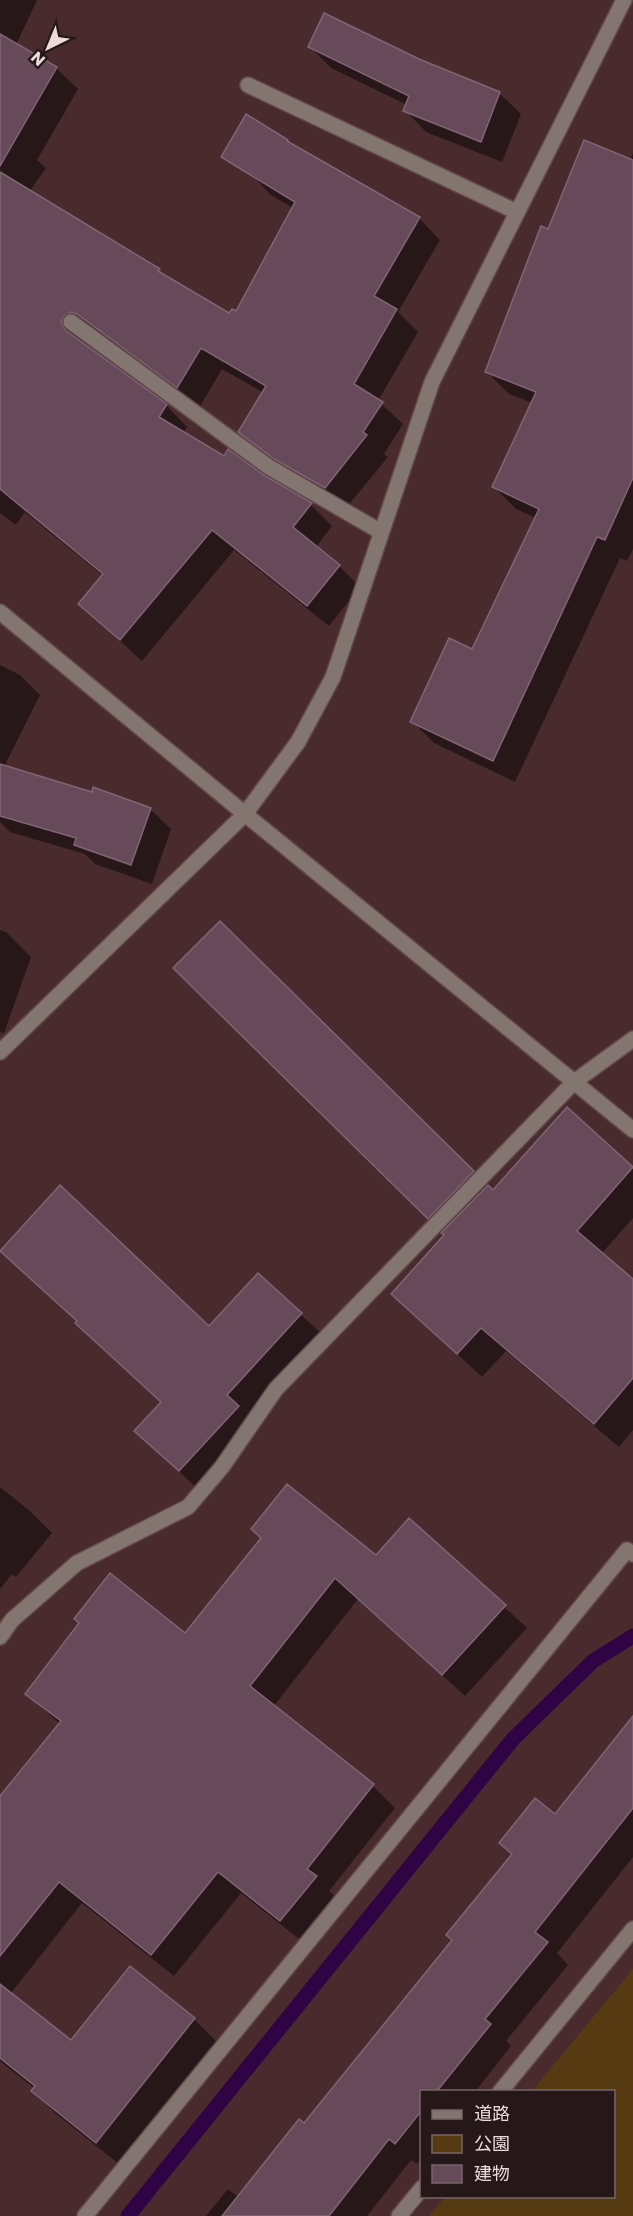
<svg xmlns="http://www.w3.org/2000/svg" width="633" height="2216" viewBox="0 0 633 2216" font-family="Poppins,'Noto Sans JP',sans-serif">
	<style>
		.green { fill: #563b12 }
		.shadow { fill: #0007 }
		.lines { fill: none; stroke-linecap: round; stroke-linejoin: round }
		.stream { stroke: #300344; stroke-width: 15 }
		.building { fill: #664a5a; stroke: #816475; stroke-width: 1.5 }
		.minor-casing { stroke: #63474a; stroke-width: 18 }
		.minor { stroke: #83756f; stroke-width: 15 }
	</style>
	<rect width="100%" height="100%" fill="#492b2e"/>
	<!-- green -->
	<polygon class="green" points="633,1969 633,2216 429,2216 445,2197 614,2196 614,2092 532,2091"/>
	<!-- shadow -->
	<g class="shadow">
		<polygon points="0,0 37,0 16,45 56,68 78,89 37,160 46,168 15,212 0,202"/>
		<polygon points="310,47 418,60 499,93 521,114 502,162 426,132 405,110 407,105 331,68"/>
		<polygon points="633,153 633,549 627,561 620,558 515,782 434,743 412,721 473,651 536,518 516,509 494,487 533,403 509,394 487,372 548,231 630,160"/>
		<polygon points="250,173 419,218 440,240 398,312 418,332 378,401 403,424 384,454 388,457 346,508 261,453 240,432 264,393 222,369 199,408 89,334 82,342 166,405 187,427 183,433 224,458 263,477 311,505 332,526 316,547 339,566 360,587 329,626 234,550 142,661 80,604 103,576 25,512 16,525 0,513 0,290 159,270 167,279 229,315 237,313 293,208 271,195"/>
		<polygon points="0,665 20,675 40,695 4,767 150,809 171,829 152,884 95,864 85,854 10,832 0,822"/>
		<polygon points="220,923 494,1192 567,1109 633,1169 633,1218 601,1254 633,1281 633,1430 619,1447 506,1351 482,1377 393,1294 446,1236 175,968"/>
		<polygon points="0,930 6,932 31,957 4,1033 0,1032"/>
		<polygon points="1,1251 209,1329 258,1275 323,1335 247,1417 259,1428 201,1492 136,1431 162,1403 98,1345 77,1323 78,1322"/>
		<polygon points="0,1487 30,1511 52,1533 16,1577 12,1574 0,1589"/>
		<polygon points="409,1520 527,1628 465,1696 358,1599 273,1707 373,1786 395,1808 329,1891 338,1899 303,1942 241,1893 174,1976 82,1903 11,1993 71,2042 194,2019 216,2041 119,2164 55,2113 33,2091 35,2089 0,2061 0,1798 60,1724 27,1694 185,1635 376,1557"/>
		<polygon points="633,1724 633,1857 557,1953 568,1965 506,2041 511,2046 475,2092 422,2092 422,2158 417,2164 411,2160 367,2216 206,2216 228,2189 239,2198 305,2125 453,1941 513,1855 501,1843 556,1816"/>
	</g>
	<g class="lines">
		<!-- stream -->
		<polyline class="stream" points="128,2216 513,1739 593,1661 633,1636"/>
	</g>
	<!-- building -->
	<g class="building">
		<polygon points="324,13 419,59 500,92 481,142 403,111 409,96 308,47"/>
		<polygon points="0,34 57,67 0,166"/>
		<polygon points="246,114 288,140 287,141 420,217 374,296 397,309 354,384 383,402 363,432 367,435 325,488 274,459 238,432 266,386 201,348 177,388 77,314 71,312 64,316 61,322 65,330 167,404 159,417 224,456 228,449 264,475 312,503 293,527 340,565 307,606 212,530 120,640 78,604 103,574 0,489 0,172 160,269 158,271 229,313 232,309 236,311 295,202 221,157"/>
		<polygon points="584,140 633,160 633,478 605,540 597,537 493,761 410,722 449,638 472,649 539,509 492,487 536,392 485,372 541,226 548,229"/>
		<polygon points="0,764 92,792 93,787 151,808 131,865 74,845 76,838 0,816"/>
		<polygon points="220,921 474,1171 428,1219 173,968"/>
		<polygon points="567,1107 633,1167 577,1231 633,1279 633,1378 594,1424 481,1328 457,1354 391,1294 444,1235 441,1233 488,1185 493,1190"/>
		<polygon points="60,1185 209,1326 258,1273 302,1313 227,1395 239,1406 179,1471 134,1431 161,1402 75,1323 77,1321 0,1251"/>
		<polygon points="287,1484 376,1555 409,1518 506,1605 442,1675 335,1578 250,1686 374,1784 307,1869 317,1876 280,1921 218,1872 151,1955 59,1882 0,1956 0,1796 61,1721 25,1694 79,1623 74,1619 110,1573 185,1633 261,1538 251,1529"/>
		<polygon points="633,1716 633,1808 535,1932 548,1942 485,2019 491,2024 437,2091 422,2091 422,2110 395,2144 389,2139 329,2216 222,2216 299,2119 304,2123 452,1940 446,1935 512,1854 499,1843 535,1798 555,1814"/>
		<polygon points="130,1966 195,2018 96,2143 31,2091 35,2086 0,2058 0,1984 71,2040"/>
	</g>
	<g class="lines">
		<!-- minor casing -->
		<g class="minor-casing">
			<g id="minor">
				<polyline points="248,85 517,212"/>
				<polyline points="71,322 269,467 381,532"/>
				<polyline points="0,612 245,814 633,1130"/>
				<polyline points="0,1052 245,814 298,742 333,677 432,382 624,0"/>
				<polyline points="0,1637 12,1620 77,1563 188,1507 222,1467 276,1389 574,1082 633,1039"/>
				<polyline points="500,2092 633,1929"/>
				<polyline points="85,2216 627,1550 633,1554"/>
				<polyline points="399,2216 422,2188"/>
			</g>
		</g>
		<!-- minor -->
		<use href="#minor" class="minor"/>
	</g>
	<!-- legend -->
	<rect x="420" y="2090" width="195" height="108" fill="#261819" stroke="#766667" stroke-width="1.5"/>
	<rect x="432" y="2110" width="30" height="9" fill="#83756f" stroke="#766667" stroke-width="1.5"/>
	<text x="474" y="2120" font-size="18" fill="#eedadb">道路</text>
	<rect x="432" y="2135" width="30" height="18" fill="#563b12" stroke="#766667" stroke-width="1.5"/>
	<text x="474" y="2150" font-size="18" fill="#eedadb">公園</text>
	<rect x="432" y="2165" width="30" height="18" fill="#664a5a" stroke="#766667" stroke-width="1.5"/>
	<text x="474" y="2180" font-size="18" fill="#eedadb">建物</text>
	<!-- north arrow -->
	<g transform="translate(48 48) rotate(223)" stroke="#261819" stroke-width="4.5" paint-order="stroke">
	<path d="M0-4.5L10 22L0 15L-10 22Z" fill="#eedadb"/>
	<text y="-9" font-size="16" font-weight="bold" text-anchor="middle" fill="#eedadb">N</text>
	</g>
</svg>
